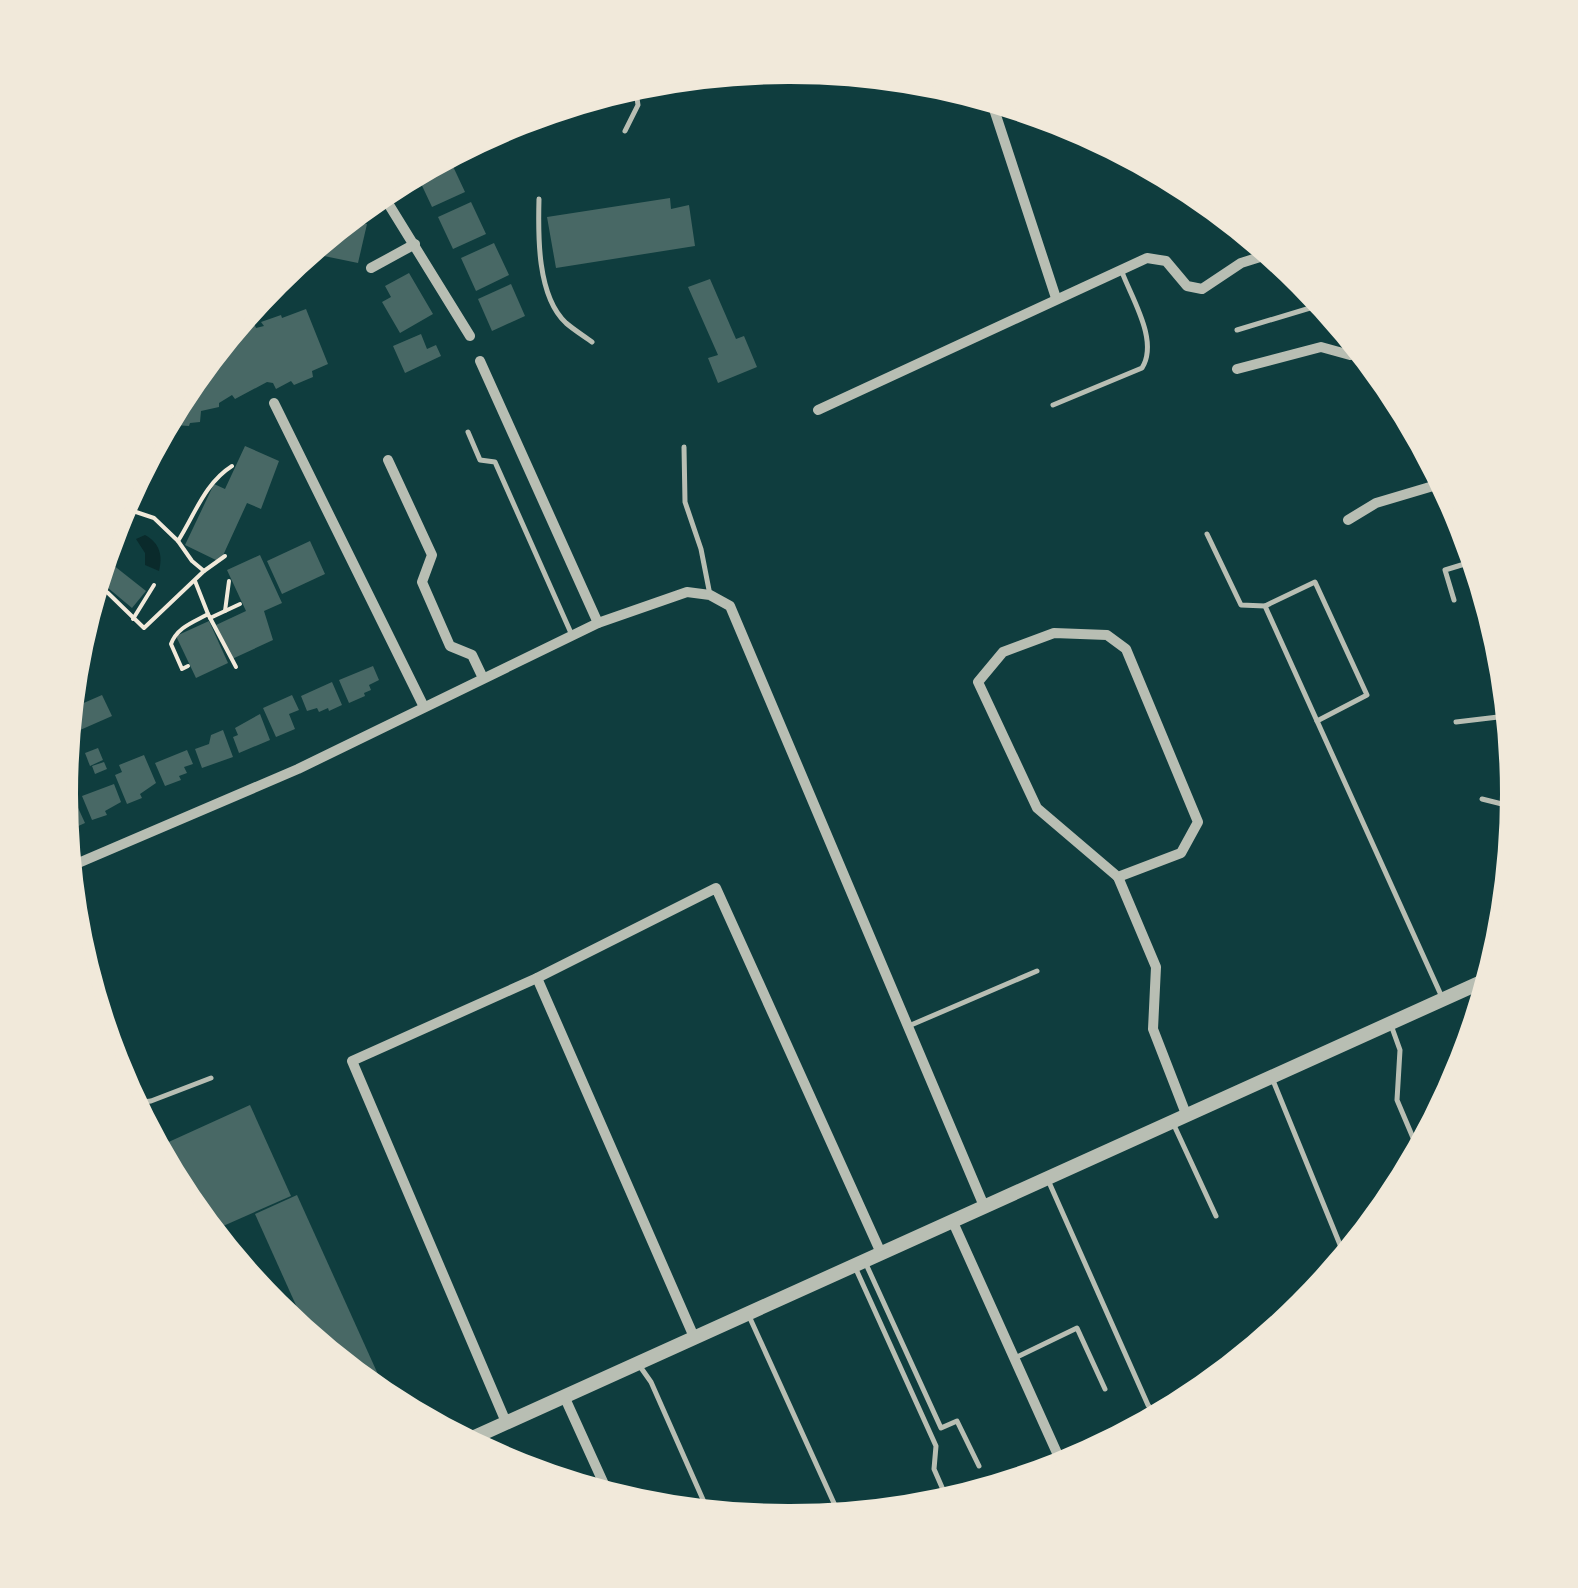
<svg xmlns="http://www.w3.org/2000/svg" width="1578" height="1588" viewBox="0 0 1578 1588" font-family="Helvetica,sans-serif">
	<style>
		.water { fill: #0a2a2b }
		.building { fill: #486865 }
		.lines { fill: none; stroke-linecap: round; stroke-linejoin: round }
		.path { stroke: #f1e9da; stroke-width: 4 }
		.service { stroke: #b8beb3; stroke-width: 5 }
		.minor { stroke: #b8beb3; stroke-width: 10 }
		.tertiary { stroke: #b8beb3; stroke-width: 14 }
		.rim { fill: none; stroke: #f1e9da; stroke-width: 12 }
	</style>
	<rect width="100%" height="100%" fill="#0f3d3e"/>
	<!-- water -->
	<path class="water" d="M 145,535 C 160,543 163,556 159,571 L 145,565 L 145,553 L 136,539 Z"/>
	<!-- building -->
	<g class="building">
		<polygon points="450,160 465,192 432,207 417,175"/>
		<polygon points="670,198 671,209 689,205 695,246 556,268 547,217"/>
		<polygon points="471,202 486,234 453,249 438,217"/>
		<polygon points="339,218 367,224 358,263 324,256 331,225"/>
		<polygon points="319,235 315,253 301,250"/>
		<polygon points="494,243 509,275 476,291 461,258"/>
		<polygon points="409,273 433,314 400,333 382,302 391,297 385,286"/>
		<polygon points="710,279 736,339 744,336 757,367 718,383 708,358 718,355 688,287"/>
		<polygon points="511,284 525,316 492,331 478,299"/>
		<polygon points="306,309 328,364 312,371 313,377 294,385 291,381 276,389 273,383 267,382 235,399 232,395 219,403 219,407 201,411 200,422 190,423 189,426 159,424 179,386 227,328 253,321 256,328 264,326 261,322 281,315 282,318"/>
		<polygon points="421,334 427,349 436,345 441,356 405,373 393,346"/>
		<polygon points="245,446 279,461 261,509 247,503 220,562 185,545 214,484 225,489"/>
		<polygon points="114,507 120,521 107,528 111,513"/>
		<polygon points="310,541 325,574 282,594 267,561"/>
		<polygon points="260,555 282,603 264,611 273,640 232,659 216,625 246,611 227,570"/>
		<polygon points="108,561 146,591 132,608 95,577"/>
		<polygon points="209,621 228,663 196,678 176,636"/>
		<polygon points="373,666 379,680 369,685 371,690 364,693 365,696 349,703 339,680"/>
		<polygon points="332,682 342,705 329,711 328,708 319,712 317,708 307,711 301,696"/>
		<polygon points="102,695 112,716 62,738 63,712"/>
		<polygon points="292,695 299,710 289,714 295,729 276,737 263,708"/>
		<polygon points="260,714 270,740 239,753 233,737 238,735 235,728"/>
		<polygon points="223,730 233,757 202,768 195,749 209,744 211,735"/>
		<polygon points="98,748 103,760 90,766 85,753"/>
		<polygon points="187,750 193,764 184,767 187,773 179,776 181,780 165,786 155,763"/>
		<polygon points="144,755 156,783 140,794 142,798 127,804 115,775 122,772 119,765"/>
		<polygon points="104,762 107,769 95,774 92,766"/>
		<polygon points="61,765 73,789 59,797 55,789 58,767"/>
		<polygon points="114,784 121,802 105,811 107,815 92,820 82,796"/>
		<polygon points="74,799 85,823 63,833 58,827 56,808"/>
		<polygon points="250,1105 291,1196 205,1234 178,1201 151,1150"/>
		<polygon points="297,1195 395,1412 381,1404 317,1352 255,1214"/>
	</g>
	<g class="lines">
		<!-- path -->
		<g class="path">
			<path d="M 130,510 L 154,518 L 178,541 C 195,514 205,483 232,466"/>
			<polyline points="178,541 192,561 204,571"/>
			<polyline points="90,581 108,593 144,628 204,571 225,556"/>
			<polyline points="195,581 208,614"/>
			<polyline points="225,611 229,581"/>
			<polyline points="210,618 240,604"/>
			<polyline points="133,619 154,585"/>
			<path d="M 188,666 L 182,669 L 171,644 C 177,627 194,622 208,614 L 236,667"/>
		</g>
		<!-- service -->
		<g class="service">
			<polyline points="625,131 638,105 634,78"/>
			<path d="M 539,199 C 538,235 537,296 566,323 C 574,330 584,336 592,342"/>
			<polyline points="1237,330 1330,302"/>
			<path d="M 1053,405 L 1142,368 C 1159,341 1132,299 1122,272"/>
			<polyline points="468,432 480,460 495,462 571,633"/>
			<polyline points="684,447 685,502 701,549 710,595"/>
			<polyline points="1207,534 1241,605 1265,606 1441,995"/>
			<polyline points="1454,600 1445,570 1481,559"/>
			<polyline points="1265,606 1315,582 1367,695 1317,721"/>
			<polyline points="1456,722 1515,715"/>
			<polyline points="1482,799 1502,804 1523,798"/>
			<polyline points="1486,983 1491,995"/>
			<polyline points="911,1025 1037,971"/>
			<polyline points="1391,1025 1400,1050 1397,1100 1422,1159"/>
			<polyline points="1272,1078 1343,1252 1351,1260"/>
			<polyline points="126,1104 151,1101 211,1078"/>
			<polyline points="1173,1123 1216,1216"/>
			<polyline points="1048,1180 1148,1405 1161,1423"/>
			<polyline points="866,1264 941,1428 957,1421 979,1466"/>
			<polyline points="855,1267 936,1446 934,1469 951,1508"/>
			<polyline points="749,1316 843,1523"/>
			<polyline points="1017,1357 1077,1328 1105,1389"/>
			<polyline points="639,1365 651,1382 712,1520"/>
		</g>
		<!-- minor -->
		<g class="minor">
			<polyline points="988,91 1056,298"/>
			<polyline points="378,187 470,336"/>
			<polyline points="371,268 415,244"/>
			<polyline points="480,361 598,623"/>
			<polyline points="1237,369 1321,347 1350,355 1368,348"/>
			<polyline points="274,403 424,707"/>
			<polyline points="818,410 1147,258 1166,261 1187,286 1202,289 1241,263 1279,251"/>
			<polyline points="388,460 432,555 422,582 450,646 472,655 483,678"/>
			<polyline points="1348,520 1376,503 1450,481"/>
			<polygon points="1054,633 1107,635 1126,649 1198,822 1181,853 1118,877 1037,808 978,682 1003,652"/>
			<polyline points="62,870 298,769 598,623 687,592 710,595 730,606 984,1206"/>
			<polyline points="1118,877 1156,967 1153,1029 1186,1114"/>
			<polyline points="537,978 694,1337"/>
			<polyline points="952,1220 1066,1473"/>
			<polyline points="564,1396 613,1504"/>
			<polyline points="506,1422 352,1061 537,978 716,888 881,1253"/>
		</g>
		<!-- tertiary -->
		<polyline class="tertiary" points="457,1445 1497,975"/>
	</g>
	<!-- crop -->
	<path d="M0 0H1578V1588H0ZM788 78H790A716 716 0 0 1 1506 794V794A716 716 0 0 1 790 1510H788A716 716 0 0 1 72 794V794A716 716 0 0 1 788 78Z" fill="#f1e9da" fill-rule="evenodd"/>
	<path class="rim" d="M788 78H790A716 716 0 0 1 1506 794V794A716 716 0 0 1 790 1510H788A716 716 0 0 1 72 794V794A716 716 0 0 1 788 78Z"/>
</svg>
